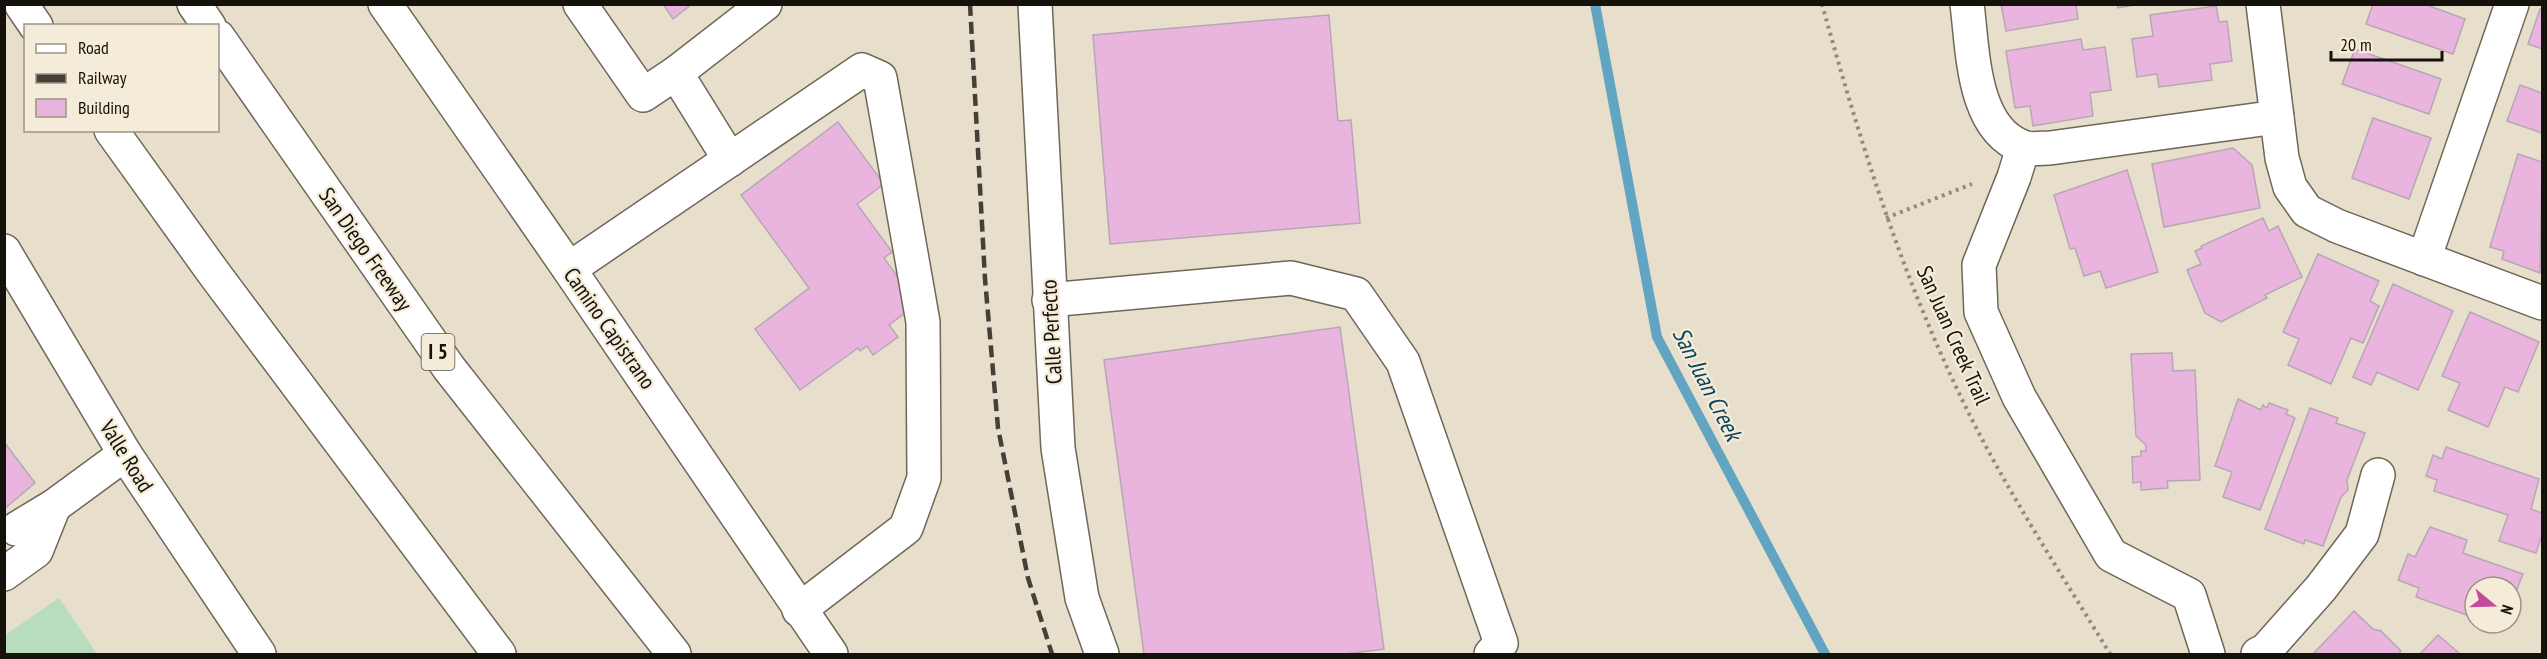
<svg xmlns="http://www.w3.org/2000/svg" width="2547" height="659" viewBox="0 0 2547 659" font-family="'PT Sans Narrow',sans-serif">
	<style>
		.green { fill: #b7ddbe }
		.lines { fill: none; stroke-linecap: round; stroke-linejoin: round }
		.stream { stroke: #61a5c2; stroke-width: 10 }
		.building { fill: #e9b5df; stroke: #b7a7b4; stroke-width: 1.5 }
		.minor-casing { stroke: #6f6757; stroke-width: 36 }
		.major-casing { stroke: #6f6757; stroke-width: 36 }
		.highway-casing { stroke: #6f6757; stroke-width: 36 }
		.path { stroke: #918a7d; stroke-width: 4; stroke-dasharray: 3 4.5; stroke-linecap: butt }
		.minor { stroke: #fff; stroke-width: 33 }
		.major { stroke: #fff; stroke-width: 33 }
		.highway { stroke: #fff; stroke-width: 33 }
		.rail { stroke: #444037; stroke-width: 4.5; stroke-dasharray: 12 6; stroke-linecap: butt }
		.labels { text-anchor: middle; stroke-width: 4.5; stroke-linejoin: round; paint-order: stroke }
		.shield { fill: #f4ebd8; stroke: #585348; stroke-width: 1.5 }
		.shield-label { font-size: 21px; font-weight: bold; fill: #15120b }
		.street-label { font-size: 22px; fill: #15120b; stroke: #f4ebd8 }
		.water-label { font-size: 24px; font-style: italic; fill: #09455a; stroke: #f4ebd8 }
	</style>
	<rect width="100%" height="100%" fill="#e7decc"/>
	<!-- green -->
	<polygon class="green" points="59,598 97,654 5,654 5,635"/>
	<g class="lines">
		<!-- stream -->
		<polyline class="stream" points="1595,4 1657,337 1825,654"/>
	</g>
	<!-- building -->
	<g class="building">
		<polygon points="663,4 692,4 673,19"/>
		<polygon points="2001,4 2076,4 2078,19 2006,31"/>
		<polygon points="2117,4 2140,4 2118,8"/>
		<polygon points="2373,4 2424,4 2465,19 2453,54 2366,24"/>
		<polygon points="2216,6 2219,22 2227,21 2232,61 2210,64 2212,80 2159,87 2157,74 2137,77 2132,39 2153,36 2150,15"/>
		<polygon points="2540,9 2542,10 2542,49 2528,44"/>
		<polygon points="1329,15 1338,121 1351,120 1360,223 1110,244 1093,35"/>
		<polygon points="2081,39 2083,50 2105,47 2111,90 2090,93 2093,116 2033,126 2030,106 2015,108 2006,51"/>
		<polygon points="2355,49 2441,79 2429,114 2342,84"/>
		<polygon points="2520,85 2542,93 2542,133 2507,121"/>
		<polygon points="2373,118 2431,138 2409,199 2352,178"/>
		<polygon points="838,122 884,184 857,204 892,252 884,258 917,304 889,325 898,337 873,355 867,346 860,351 858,348 800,390 755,329 809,288 741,195"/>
		<polygon points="2233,148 2252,165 2260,208 2164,227 2152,164"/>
		<polygon points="2518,154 2542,162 2540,273 2502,259 2504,251 2490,247"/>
		<polygon points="2127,170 2158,272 2106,288 2100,271 2084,276 2075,248 2070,249 2054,195"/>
		<polygon points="2263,218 2269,231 2278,226 2302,277 2265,295 2267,298 2221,322 2205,313 2187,270 2201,264 2195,251 2202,248 2201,246"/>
		<polygon points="2318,254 2379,281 2370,301 2379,306 2363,343 2351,338 2331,384 2288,365 2299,339 2283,332"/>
		<polygon points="2393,284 2453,311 2418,390 2377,372 2371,385 2353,377"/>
		<polygon points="2470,312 2539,342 2518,392 2505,387 2488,427 2448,410 2460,383 2442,376"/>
		<polygon points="1340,327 1384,649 1345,654 1144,654 1104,360"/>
		<polygon points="2172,353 2173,371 2195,370 2200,480 2167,481 2168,488 2141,490 2141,482 2133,483 2132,457 2141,456 2141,451 2146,451 2146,445 2136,436 2131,354"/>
		<polygon points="2238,399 2261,410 2263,405 2267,408 2269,403 2288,410 2286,414 2295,418 2260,510 2223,497 2232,472 2215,466"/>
		<polygon points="2310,408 2338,418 2336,423 2365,433 2347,480 2348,490 2341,497 2323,546 2305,540 2304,544 2265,529"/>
		<polygon points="4,442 35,483 4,509"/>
		<polygon points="2446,447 2539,479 2531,509 2542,513 2542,535 2536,553 2499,541 2508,515 2434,491 2437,480 2426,476 2433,455 2442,459"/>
		<polygon points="2430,527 2467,540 2463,553 2523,574 2515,594 2513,594 2511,599 2511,587 2475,587 2475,618 2416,597 2419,588 2398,580 2408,554 2415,557"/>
		<polygon points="2354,611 2373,629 2381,631 2401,651 2398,654 2313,654"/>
		<polygon points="2438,635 2460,654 2420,654"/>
	</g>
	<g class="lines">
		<!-- minor casing -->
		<g class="minor-casing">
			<g id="minor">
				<polyline points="580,4 643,95 676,73 730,160"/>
				<polyline points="1035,4 1058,448 1082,598 1102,654"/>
				<path d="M 1967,4 C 1973,50 1972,129 2023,147 C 2030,150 2042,148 2050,148 L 2277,117"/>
				<polyline points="2263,4 2282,158 2290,187 2307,211 2337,226 2542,303"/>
				<polyline points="676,73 765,4"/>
				<polyline points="2023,148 2014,177 1979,265 1981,312 2019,397 2111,555 2189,595 2208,654"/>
				<polyline points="4,251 125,454 259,654"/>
				<polyline points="2424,259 2512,4"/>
				<polyline points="569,269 862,70 880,78 923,322 924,478 906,528 799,610"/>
				<polyline points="1049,300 1291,278 1356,294 1403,362 1501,643 1491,654"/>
				<polyline points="16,529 54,506 125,454"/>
				<polyline points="4,574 36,551 54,506"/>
				<polyline points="2258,654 2266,650 2321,588 2362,534 2378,475"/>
			</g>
		</g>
		<!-- major casing -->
		<g class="major-casing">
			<polyline id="major" points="385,4 569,269 831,654"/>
		</g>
		<!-- highway casing -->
		<g class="highway-casing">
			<g id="highway">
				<polyline points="21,4 36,26"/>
				<polyline points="194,4 209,26"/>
				<polyline points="218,37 449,368 674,654"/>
				<polyline points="111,130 213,272 499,654"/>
			</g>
		</g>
		<!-- path -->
		<g class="path">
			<path d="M 1822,4 C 1863,153 1910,302 1982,439 C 2021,513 2067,583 2110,654"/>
			<polyline points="1886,218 1972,184"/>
		</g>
		<!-- minor -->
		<use href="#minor" class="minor"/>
		<!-- major -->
		<use href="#major" class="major"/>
		<!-- highway -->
		<use href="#highway" class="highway"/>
		<!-- rail -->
		<polyline class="rail" points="970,4 985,279 998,428 1028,578 1052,654"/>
	</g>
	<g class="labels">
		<!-- shield labels -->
		<rect class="shield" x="421.5" y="334" width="33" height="36" rx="4.5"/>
		<g class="shield-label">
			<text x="438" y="359">I 5</text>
		</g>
		<!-- street labels -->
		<g class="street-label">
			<text transform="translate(366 249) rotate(55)" y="8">San Diego Freeway</text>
			<text transform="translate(610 328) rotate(55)" y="8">Camino Capistrano</text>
			<text transform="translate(1051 332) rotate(-93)" y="8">Calle Perfecto</text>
			<text transform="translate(1954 335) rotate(66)" y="8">San Juan Creek Trail</text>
			<text transform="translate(127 456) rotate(58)" y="8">Valle Road</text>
		</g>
		<!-- water labels -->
		<g class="water-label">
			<text transform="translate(1707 384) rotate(63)" y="8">San Juan Creek</text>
		</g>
	</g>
	<!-- border -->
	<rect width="2547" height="659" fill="none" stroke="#15120b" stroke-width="12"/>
	<!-- legend -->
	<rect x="24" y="24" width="195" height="108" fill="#f4ebd8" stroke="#9b9486" stroke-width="1.5"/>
	<rect x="36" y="44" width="30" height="9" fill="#ffffff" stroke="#9b9486" stroke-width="1.5"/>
	<text x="78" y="54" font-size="18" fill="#15120b">Road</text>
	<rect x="36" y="74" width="30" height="9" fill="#444037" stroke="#9b9486" stroke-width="1.5"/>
	<text x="78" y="84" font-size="18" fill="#15120b">Railway</text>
	<rect x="36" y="99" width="30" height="18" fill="#e9b5df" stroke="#9b9486" stroke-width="1.5"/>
	<text x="78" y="114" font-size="18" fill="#15120b">Building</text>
	<!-- north arrow -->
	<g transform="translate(2493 605) rotate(109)"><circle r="28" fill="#f4ebd8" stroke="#9b9486" stroke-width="1.5"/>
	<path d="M0-4.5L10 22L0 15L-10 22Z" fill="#c4499a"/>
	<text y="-9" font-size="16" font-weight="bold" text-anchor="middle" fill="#15120b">N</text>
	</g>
	<!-- scale -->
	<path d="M2331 51v9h111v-9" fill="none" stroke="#15120b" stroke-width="3"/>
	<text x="2340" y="51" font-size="18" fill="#15120b" stroke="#f4ebd8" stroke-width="4.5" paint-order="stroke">20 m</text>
</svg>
